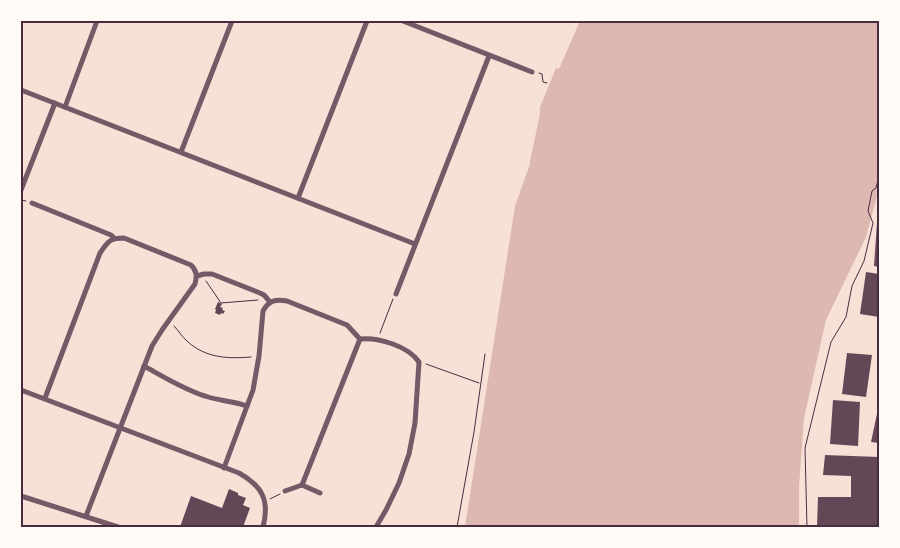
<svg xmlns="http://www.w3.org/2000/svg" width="900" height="548" viewBox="0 0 900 548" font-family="Jost,sans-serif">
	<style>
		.water { fill: #dcb8b0 }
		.building { fill: #644757 }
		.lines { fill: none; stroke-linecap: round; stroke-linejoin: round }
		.path { stroke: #4a2c40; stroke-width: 1 }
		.minor { stroke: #755966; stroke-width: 5 }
		.neatline { fill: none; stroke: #4a2c40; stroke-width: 2 }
	</style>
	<rect width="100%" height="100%" fill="#f7e1d7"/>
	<!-- water -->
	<polygon class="water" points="580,21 879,21 879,189 866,237 826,320 804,418 799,487 799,527 465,527 515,206 530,164 530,161 540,114 540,107 556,68 559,69"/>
	<!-- building -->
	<g class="building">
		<polygon points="877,223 879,223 879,267 874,266"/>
		<polygon points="866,272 879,274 879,317 860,314"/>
		<polygon points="218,302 222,304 220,307 223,308 222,310 225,311 223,314 221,313 220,315 215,313 216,310 215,309"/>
		<polygon points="847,353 872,355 866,397 842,394"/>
		<polygon points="833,400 860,402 858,446 830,444"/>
		<polygon points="878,409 879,409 879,443 871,442"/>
		<polygon points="825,455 879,457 879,527 817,527 818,497 851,497 851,476 823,475"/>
		<polygon points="229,489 238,493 238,495 246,498 243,505 250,508 243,527 180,527 191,496 222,508"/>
	</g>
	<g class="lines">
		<!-- path -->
		<g class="path">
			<polyline points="539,73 542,74 543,82 547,83"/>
			<polyline points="21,200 26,201"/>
			<polyline points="206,281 221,303 258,300"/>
			<path d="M 174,326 C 179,331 182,337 187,341 C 205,358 228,359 251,357"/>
			<polyline points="380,333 393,299"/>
			<polyline points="426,364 479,383"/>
			<polyline points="270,499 280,494"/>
			<polyline points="457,527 474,432 485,354"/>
			<polyline points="807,527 805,448 831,342 846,317 852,286 864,261 873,223 868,211 872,191 876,188 879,176"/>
		</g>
		<!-- minor -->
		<g class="minor">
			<polyline points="403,21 532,72"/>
			<polyline points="21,90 415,244"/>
			<polyline points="65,107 97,21"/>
			<polyline points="181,152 232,21"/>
			<polyline points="21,190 55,103"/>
			<polyline points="298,198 367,21"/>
			<polyline points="32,203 111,235 114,238"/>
			<polyline points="197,276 204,274 212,274 260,293 264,295 270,302"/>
			<polyline points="396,294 489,56"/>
			<path d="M 144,366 C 164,377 183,389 205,396 C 219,401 234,401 247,406"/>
			<path d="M 21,390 L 239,473 C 262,486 270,500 263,527"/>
			<path d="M 45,398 L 100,253 C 108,242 109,238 124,238 L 191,265 C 197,271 197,276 195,284 L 162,330 L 152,346 L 86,516"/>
			<path d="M 224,468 L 253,390 L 259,356 L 263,311 C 269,300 276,299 287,301 L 347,325 L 360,339 C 378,337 408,346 419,362 L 415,423 L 409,454 L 399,483 L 386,510 L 376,527"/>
			<polyline points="302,485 360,339"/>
			<polyline points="285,491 302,485 320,493"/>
			<polyline points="21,496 118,527"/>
		</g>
	</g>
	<!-- border -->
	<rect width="900" height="548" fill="none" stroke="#fffaf5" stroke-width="45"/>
	<rect x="22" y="22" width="856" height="504" class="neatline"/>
</svg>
